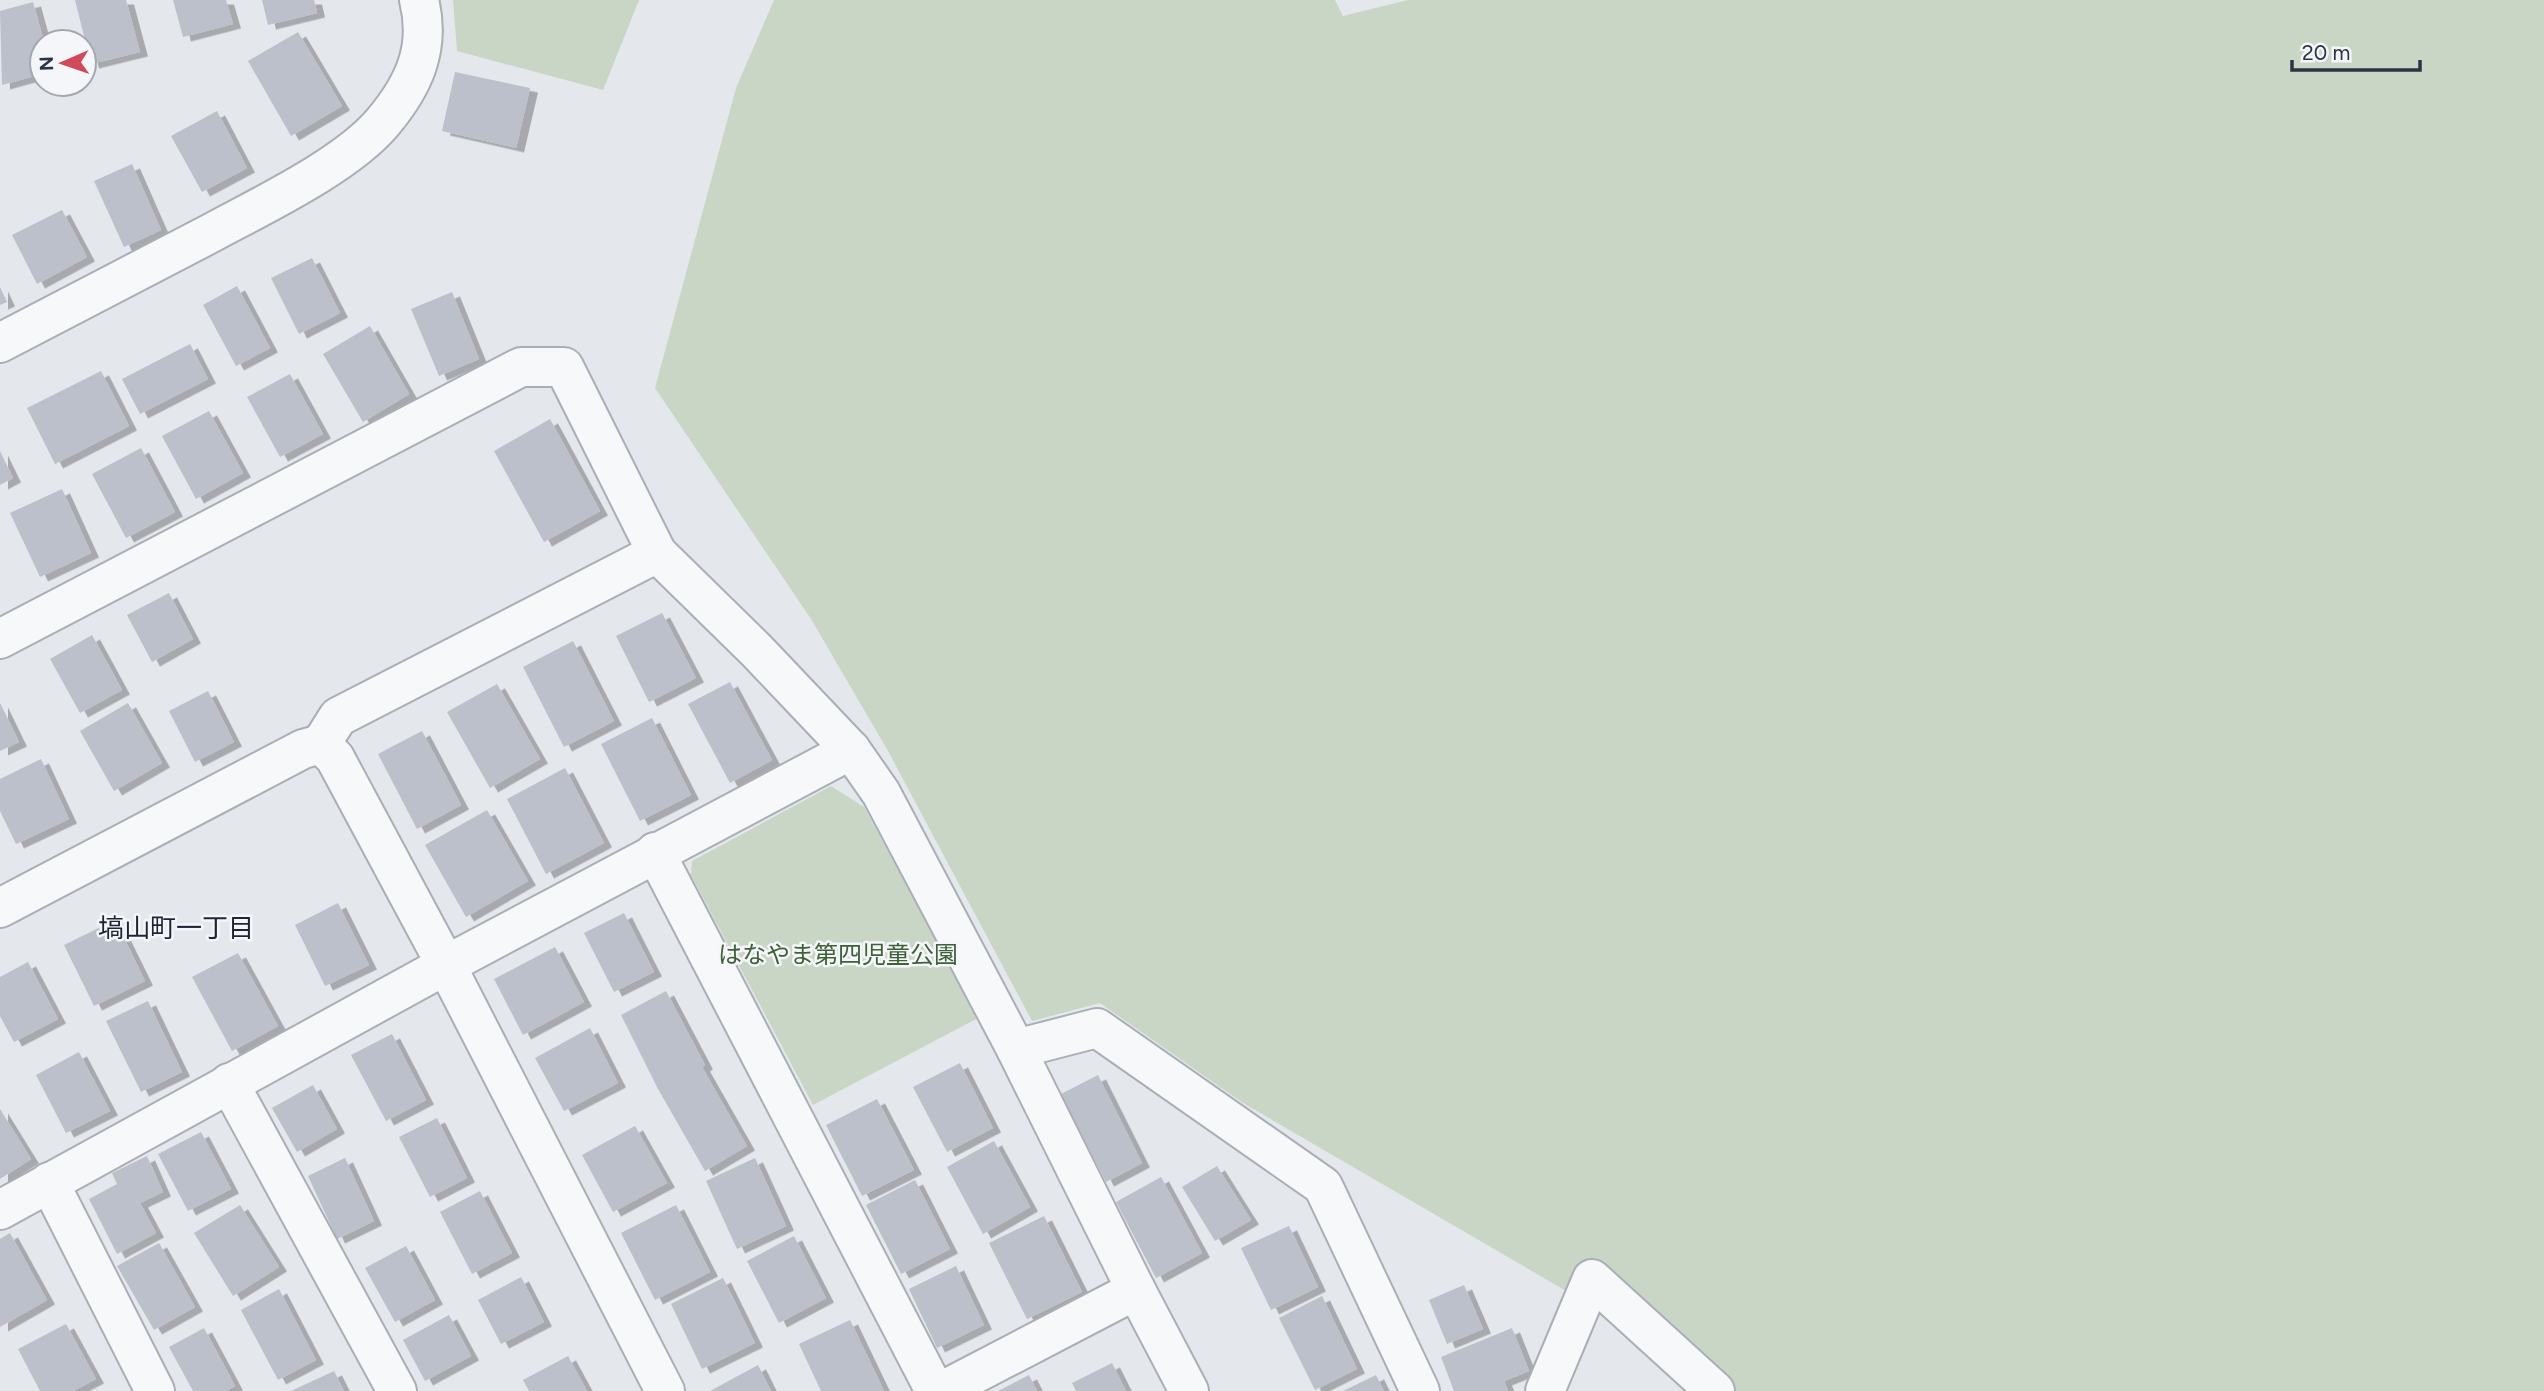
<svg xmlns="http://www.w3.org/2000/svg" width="2544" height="1391" viewBox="0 0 2544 1391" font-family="Figtree,'Noto Sans JP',sans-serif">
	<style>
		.green { fill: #c9d6c5 }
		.building { fill: #bbc0ca; filter: url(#shadow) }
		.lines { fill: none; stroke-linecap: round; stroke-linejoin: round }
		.minor-casing { stroke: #a9aeb7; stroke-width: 42 }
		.minor { stroke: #f7f8fa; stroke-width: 38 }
		.labels { text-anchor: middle; stroke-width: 5; stroke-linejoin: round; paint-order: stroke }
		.park-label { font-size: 24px; fill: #3f6138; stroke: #f4f6f9 }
		.neighbourhood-label { font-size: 26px; fill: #1d2536; stroke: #f4f6f9 }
	</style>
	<defs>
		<filter id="shadow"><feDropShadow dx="8" dy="4.5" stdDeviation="0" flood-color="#0004"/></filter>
	</defs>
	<rect width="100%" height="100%" fill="#e4e7ec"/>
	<!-- green -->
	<g class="green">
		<polygon points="453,0 639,0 603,90 457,51"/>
		<polygon points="774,0 1335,0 1343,16 1408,0 2544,0 2544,1391 1706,1391 1592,1306 1243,1103 1100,1003 1032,1021 888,751 811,619 655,388 736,88"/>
		<polygon points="831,786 864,807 978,1018 813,1105 691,875 692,861"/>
	</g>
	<!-- building -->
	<g class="building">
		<polygon points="75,0 126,0 140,52 91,64"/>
		<polygon points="173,0 226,0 233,24 183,37"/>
		<polygon points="262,0 314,0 317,13 268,25"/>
		<polygon points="33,2 44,42 42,42 42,74 2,85 0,11"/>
		<polygon points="298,32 342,106 291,136 248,61"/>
		<polygon points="455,72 530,88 516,148 442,131"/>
		<polygon points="217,111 247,168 202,192 171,136"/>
		<polygon points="132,164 161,230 124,247 94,181"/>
		<polygon points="62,210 87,257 37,284 12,235"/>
		<polygon points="312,258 340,313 299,334 271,278"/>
		<polygon points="237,286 270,348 236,366 203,305"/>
		<polygon points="0,287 7,302 0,305"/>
		<polygon points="452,292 479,359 439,376 411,309"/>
		<polygon points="370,326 409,394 363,422 323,354"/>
		<polygon points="190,344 208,379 140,414 122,379"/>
		<polygon points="101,371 129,426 55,464 27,408"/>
		<polygon points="290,374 323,434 280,457 247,397"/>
		<polygon points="209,411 243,473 196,499 162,436"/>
		<polygon points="550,419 600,511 544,542 494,451"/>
		<polygon points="141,448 175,512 126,538 92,474"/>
		<polygon points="0,451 13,478 0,485"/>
		<polygon points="62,489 91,553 40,577 10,513"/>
		<polygon points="169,593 193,639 152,662 127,615"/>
		<polygon points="662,613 696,678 649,702 616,636"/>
		<polygon points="92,635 122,690 80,713 50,659"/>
		<polygon points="573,641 614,721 564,747 523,667"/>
		<polygon points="730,682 772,760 730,783 688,704"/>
		<polygon points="497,684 540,759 490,788 447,712"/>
		<polygon points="208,691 234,742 195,762 169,711"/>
		<polygon points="0,703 19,742 0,751"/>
		<polygon points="128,703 162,763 114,791 80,731"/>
		<polygon points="652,718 691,795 640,821 601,744"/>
		<polygon points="422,731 461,805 417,829 378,754"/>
		<polygon points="41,759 69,819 16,844 0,811 0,779"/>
		<polygon points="565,768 604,843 546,874 507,799"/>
		<polygon points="487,810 528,881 466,917 425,845"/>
		<polygon points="338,903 369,965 325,986 295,925"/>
		<polygon points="624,913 654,972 614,992 584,933"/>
		<polygon points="115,920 145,981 94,1006 64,945"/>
		<polygon points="555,947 584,1002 523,1035 494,979"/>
		<polygon points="238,953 278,1026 232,1051 192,977"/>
		<polygon points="28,962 58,1019 14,1042 0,1016 0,977"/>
		<polygon points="666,991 705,1065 702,1067 747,1146 705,1171 658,1089 621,1015"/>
		<polygon points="148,1001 182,1072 141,1092 106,1021"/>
		<polygon points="590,1028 618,1083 564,1111 535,1058"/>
		<polygon points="392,1034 426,1100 386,1121 351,1055"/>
		<polygon points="79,1052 110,1111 66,1133 36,1075"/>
		<polygon points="960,1063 993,1128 947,1152 913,1087"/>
		<polygon points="1098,1075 1142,1163 1106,1182 1061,1094"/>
		<polygon points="313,1085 337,1129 297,1152 272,1108"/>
		<polygon points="877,1099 914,1170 862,1196 826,1125"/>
		<polygon points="0,1109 31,1159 0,1179"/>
		<polygon points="437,1118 467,1178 430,1197 399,1137"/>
		<polygon points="635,1126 667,1183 613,1212 582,1155"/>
		<polygon points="201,1132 231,1189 188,1211 158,1154"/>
		<polygon points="994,1141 1030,1207 983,1234 947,1167"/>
		<polygon points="147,1156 163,1192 140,1203 156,1233 117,1254 89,1199 117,1184 112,1173"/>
		<polygon points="345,1158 374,1221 337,1239 308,1176"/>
		<polygon points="755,1158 786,1226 737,1249 706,1181"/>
		<polygon points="1217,1166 1251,1220 1215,1241 1182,1187"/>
		<polygon points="1161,1177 1202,1253 1156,1278 1116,1202"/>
		<polygon points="915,1180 950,1249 901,1274 866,1205"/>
		<polygon points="480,1191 512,1253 472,1274 440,1212"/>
		<polygon points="240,1205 279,1267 233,1296 194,1233"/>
		<polygon points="676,1205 710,1272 655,1300 621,1233"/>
		<polygon points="1044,1216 1082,1292 1027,1319 989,1243"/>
		<polygon points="1289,1226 1318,1287 1271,1310 1241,1248"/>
		<polygon points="10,1233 47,1300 0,1327 0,1239"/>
		<polygon points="794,1236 826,1298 779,1323 747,1261"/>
		<polygon points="159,1243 195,1307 154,1330 117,1266"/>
		<polygon points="406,1246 435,1300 395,1322 365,1268"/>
		<polygon points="956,1266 984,1325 937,1348 909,1289"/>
		<polygon points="521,1277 544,1322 501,1344 478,1300"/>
		<polygon points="723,1278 755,1343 702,1369 671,1304"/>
		<polygon points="1464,1285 1483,1329 1447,1344 1429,1300"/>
		<polygon points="279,1289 316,1360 278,1380 241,1310"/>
		<polygon points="1322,1296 1357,1369 1315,1390 1279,1318"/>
		<polygon points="449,1315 471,1356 425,1381 403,1340"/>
		<polygon points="850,1320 884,1391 821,1391 799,1344"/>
		<polygon points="66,1324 96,1379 73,1391 40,1391 18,1349"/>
		<polygon points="204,1328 235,1386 226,1391 193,1391 169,1347"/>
		<polygon points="1512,1328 1529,1371 1504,1381 1508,1391 1454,1391 1441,1357"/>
		<polygon points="568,1356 587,1391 529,1391 523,1380"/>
		<polygon points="1112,1363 1126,1391 1076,1391 1072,1383"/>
		<polygon points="758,1365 771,1391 710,1391"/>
		<polygon points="334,1371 344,1391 291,1391"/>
		<polygon points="1029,1375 1037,1391 998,1391"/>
		<polygon points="1376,1375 1384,1391 1343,1391"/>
	</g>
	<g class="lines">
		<!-- minor casing -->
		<g class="minor-casing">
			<g id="minor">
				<path d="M 0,343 C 71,306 142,269 213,232 C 263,205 347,165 383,122 C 414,85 431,48 419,0"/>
				<polyline points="0,639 521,367 564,367 657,553 757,651 851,750 881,793 1016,1049 1136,1290 1189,1391"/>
				<polyline points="321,744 338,717 657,553"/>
				<polyline points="655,852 935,1391"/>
				<polyline points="0,908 303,749 321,744 335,758 446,965 665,1391"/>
				<polyline points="1016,1049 1097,1028 1323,1186 1420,1391"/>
				<polyline points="229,1083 397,1391"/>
				<polyline points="49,1182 155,1391"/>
				<polyline points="0,1210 446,965 851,750"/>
				<polyline points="942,1391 1136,1290"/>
				<polyline points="1545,1391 1592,1279 1715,1391"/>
			</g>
		</g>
		<!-- minor -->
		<use href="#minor" class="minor"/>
	</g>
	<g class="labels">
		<!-- park labels -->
		<g class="park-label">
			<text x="838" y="963">はなやま第四児童公園</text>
		</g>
		<!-- neighbourhood labels -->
		<g class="neighbourhood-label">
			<text x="176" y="937">塙山町一丁目</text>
		</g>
	</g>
	<!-- north arrow -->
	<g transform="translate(63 63) rotate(268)"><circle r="33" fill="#f4f6f9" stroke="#a4a8b1" stroke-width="2"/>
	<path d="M0-5L12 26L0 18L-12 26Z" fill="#d1495b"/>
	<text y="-10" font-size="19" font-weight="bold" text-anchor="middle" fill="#2b3445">N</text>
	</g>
	<!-- scale -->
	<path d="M2292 60v10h128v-10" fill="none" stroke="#2b3445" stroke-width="3.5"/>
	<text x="2302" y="60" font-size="21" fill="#2b3445" stroke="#f4f6f9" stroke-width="5" paint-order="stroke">20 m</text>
</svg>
